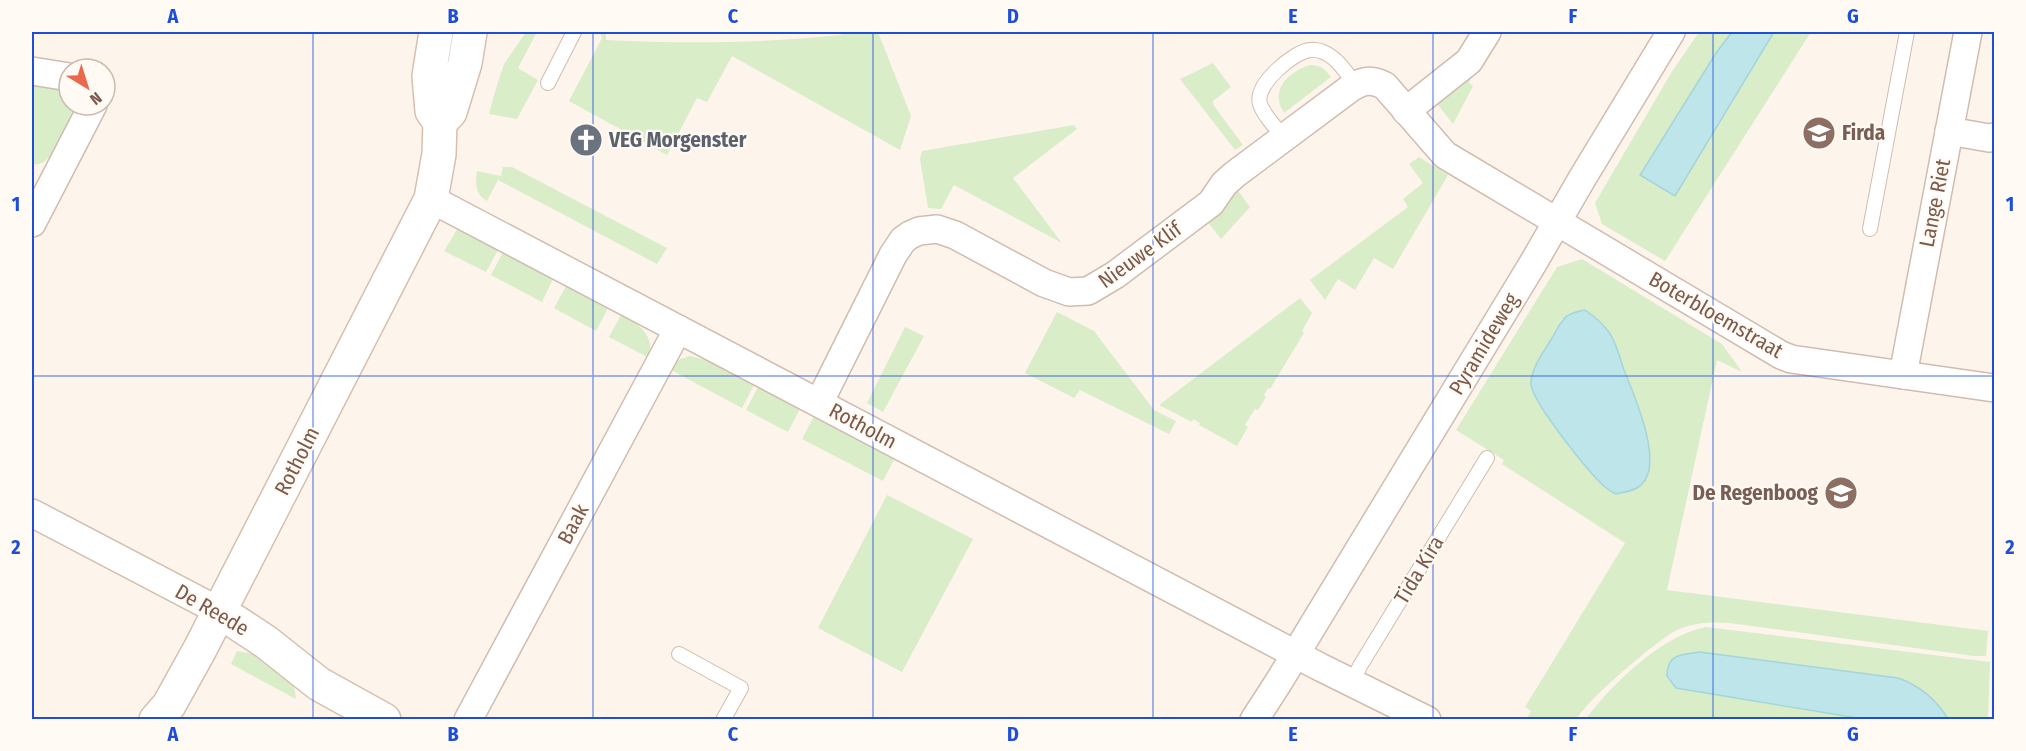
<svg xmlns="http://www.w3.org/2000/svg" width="2026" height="751" viewBox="0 0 2026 751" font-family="'Fira Sans Condensed',sans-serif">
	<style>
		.green { fill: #d9edc8; fill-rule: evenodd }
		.water { fill: #bee5e9; stroke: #a4d5db; stroke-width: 1.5 }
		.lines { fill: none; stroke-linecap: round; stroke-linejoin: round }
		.lane-casing { stroke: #d1bcaf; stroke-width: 16 }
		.street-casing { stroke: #d1bcaf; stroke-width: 30 }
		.secondary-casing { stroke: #d7bfaf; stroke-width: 36 }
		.lane { stroke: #fff; stroke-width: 14 }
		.street { stroke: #fff; stroke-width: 27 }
		.secondary { stroke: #fff; stroke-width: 33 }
		.grid { fill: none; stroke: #1d4ed8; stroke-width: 1.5; stroke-opacity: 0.55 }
		.labels { text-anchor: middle; stroke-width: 4.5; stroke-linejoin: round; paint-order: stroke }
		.education-label { font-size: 21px; font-weight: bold; fill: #785e54; stroke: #fffaf3; text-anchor: start }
		.worship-label { font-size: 21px; font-weight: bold; fill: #5b616d; stroke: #fffaf3; text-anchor: start }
		.street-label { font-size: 21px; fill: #7b5a4c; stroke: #fffaf3 }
		.neatline { fill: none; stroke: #1d4ed8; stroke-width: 2 }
		.grid-label { font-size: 20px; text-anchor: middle; font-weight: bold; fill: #1d4ed8 }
	</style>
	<rect width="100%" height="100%" fill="#fdf5ec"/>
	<!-- green -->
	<g class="green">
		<polygon points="526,32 537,32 518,68 538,80 517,119 489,114 496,88 504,64"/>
		<path d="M 600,32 L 606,32 L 606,40 C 687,44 761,43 841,35 L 841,32 L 878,32 L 911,116 L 900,150 L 732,56 L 707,102 L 697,98 L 667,155 L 569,101 L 602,38 Z"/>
		<polygon points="1699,32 1732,32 1716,53 1674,196 1774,32 1811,32 1665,261 1602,224 1595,203 1671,73"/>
		<polygon points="1213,63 1231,87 1213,101 1214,106 1243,145 1235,150 1180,79"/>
		<path d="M 1310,65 C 1321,65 1325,69 1331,77 L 1284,113 C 1269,90 1288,72 1310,65 Z"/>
		<polygon points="1475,70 1469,83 1473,86 1453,124 1435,101"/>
		<path d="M 32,84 C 45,87 59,87 69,97 L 69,105 L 72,105 C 74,118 56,153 45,161 C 41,164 37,165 32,164 Z"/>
		<polygon points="1074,125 1077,129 1013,178 1062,243 954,185 941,209 928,208 920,159 922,151"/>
		<polygon points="1419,157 1448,175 1393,269 1374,258 1355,290 1338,279 1325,300 1310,280 1408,207 1403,199 1423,183 1409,164"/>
		<path d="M 503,167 L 512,167 L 667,248 L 657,264 L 498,180 L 487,201 C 475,194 475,184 477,171 L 501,176 Z"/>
		<polygon points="1236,188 1250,207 1221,239 1206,220"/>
		<polygon points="458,228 498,250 486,272 444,251"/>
		<polygon points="503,252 553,279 542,302 491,275"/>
		<path d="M 1582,259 L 1722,344 L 1742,372 L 1717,360 L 1667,590 L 1988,631 L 1986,656 L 1974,656 L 1729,623 C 1713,622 1698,622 1682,628 C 1669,633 1658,643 1647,651 C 1622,672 1596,693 1576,719 L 1527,719 L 1531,711 L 1525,707 L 1625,543 L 1502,464 L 1504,460 L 1456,430 L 1557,267 ZM 1562,319 L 1619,355 L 1641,412 L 1650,462 L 1591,473 L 1541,407 C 1538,400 1532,392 1531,385 C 1530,369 1555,334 1562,319 Z"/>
		<polygon points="566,286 608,308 596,331 554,308"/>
		<polygon points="1300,298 1312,313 1302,331 1304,333 1270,389 1268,388 1264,395 1266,397 1258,410 1255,409 1245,425 1248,427 1237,446 1199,425 1200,423 1193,419 1192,422 1159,405"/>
		<polygon points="1057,312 1094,331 1154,410 1176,421 1169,434 1080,390 1074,398 1025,373"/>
		<path d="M 621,315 C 639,324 655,335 649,358 L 609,337 Z"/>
		<polygon points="905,327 924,336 883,412 867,403"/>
		<polygon points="690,356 706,360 754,385 742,408 669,369 678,360"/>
		<polygon points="758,387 800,409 788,432 746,410"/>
		<polygon points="814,416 895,458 883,481 802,439"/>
		<polygon points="887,495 973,539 902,672 818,628"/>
		<path d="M 1706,627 L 1990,662 L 1988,719 L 1948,719 C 1936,699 1921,686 1898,678 L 1700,652 L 1667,676 L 1676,688 L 1816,712 L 1870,719 L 1585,720 C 1611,685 1662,635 1706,627 Z"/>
		<polygon points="237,651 255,654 294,685 296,699 231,664"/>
	</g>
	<!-- water -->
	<g class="water">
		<polygon points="1732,32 1774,32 1675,196 1640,175 1716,53"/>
		<path d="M 1585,310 C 1594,316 1602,323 1609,332 C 1616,342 1620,358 1624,370 C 1634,395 1664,462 1642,484 C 1636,491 1624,492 1616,494 C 1612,492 1608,490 1605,487 C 1590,474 1530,400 1531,383 C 1531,368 1545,350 1552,338 C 1563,320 1562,314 1585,310 Z"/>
		<path d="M 1700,652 L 1898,678 C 1921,686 1936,699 1948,719 L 1857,718 L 1676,688 L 1667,676 C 1667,653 1682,655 1700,652 Z"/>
	</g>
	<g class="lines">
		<!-- lane casing -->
		<g class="lane-casing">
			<g id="lane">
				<polyline points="548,83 574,32"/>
				<path d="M 1285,138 C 1276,128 1264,116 1260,104 C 1254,85 1293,52 1310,50 C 1313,49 1321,51 1323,52 C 1337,57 1347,74 1356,85"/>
				<polyline points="1870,229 1907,32"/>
				<polyline points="679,654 741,688 723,720"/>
				<polyline points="1352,682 1360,666 1487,458"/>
			</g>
		</g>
		<!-- street casing -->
		<g class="street-casing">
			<g id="street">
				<polyline points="32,71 69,77"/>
				<polyline points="1406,111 1469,61 1487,32"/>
				<polyline points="1949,131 1989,138 1994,137"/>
				<polyline points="431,199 1318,666 1427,720"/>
				<polyline points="32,223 93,105"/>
				<polyline points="1903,375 1968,32"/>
				<path d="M 819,403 L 893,255 L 903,240 L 910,235 L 919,231 L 937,229 L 955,235 L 1044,283 L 1069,292 L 1088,291 L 1115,275 L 1211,203 L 1224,184 L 1234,175 L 1352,87 C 1364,80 1373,79 1385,86 L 1445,155 L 1781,355 L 1791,359 L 1994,388"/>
				<polyline points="32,513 219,611"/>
				<polyline points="468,720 678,329"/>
				<polyline points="1254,720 1278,683 1532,265 1583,177 1671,32"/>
			</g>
		</g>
		<!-- secondary casing -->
		<g class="secondary-casing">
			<g id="secondary">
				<polyline points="436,32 429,76 432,111 440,122"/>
				<polyline points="219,611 266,642 319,684 384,720"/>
				<polyline points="156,720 169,705 200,649 431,199 439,154 440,122 450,112 465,63 470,32"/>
			</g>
		</g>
		<!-- lane -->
		<use href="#lane" class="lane"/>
		<!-- street -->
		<use href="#street" class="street"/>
		<!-- secondary -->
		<use href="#secondary" class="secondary"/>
	</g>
	<!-- grid -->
	<path class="grid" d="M 313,32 L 313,720M 593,32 L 593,720M 873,32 L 873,720M 1153,32 L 1153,720M 1433,32 L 1433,720M 1713,32 L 1713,720M 32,376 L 1994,376"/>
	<!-- icons -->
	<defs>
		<g id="university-disc" transform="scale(1.725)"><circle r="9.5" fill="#8d6e63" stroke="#fffaf3"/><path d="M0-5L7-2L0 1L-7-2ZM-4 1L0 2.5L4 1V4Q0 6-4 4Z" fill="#fff"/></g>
		<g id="church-disc" transform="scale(1.725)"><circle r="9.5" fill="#6b7280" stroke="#fffaf3"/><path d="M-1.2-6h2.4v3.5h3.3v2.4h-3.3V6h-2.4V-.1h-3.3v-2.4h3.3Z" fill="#fff"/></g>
		<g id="school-disc" transform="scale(1.725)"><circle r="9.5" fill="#8d6e63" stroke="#fffaf3"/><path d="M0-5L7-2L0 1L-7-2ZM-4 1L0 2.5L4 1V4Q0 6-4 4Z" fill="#fff"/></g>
	</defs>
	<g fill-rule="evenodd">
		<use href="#university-disc" x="1819" y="133"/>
		<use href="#church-disc" x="586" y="140"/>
		<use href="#school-disc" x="1841" y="493"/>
	</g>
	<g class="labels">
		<!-- education labels -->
		<g class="education-label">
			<text x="1842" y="140">Firda</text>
			<text x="1818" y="500" text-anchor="end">De Regenboog</text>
		</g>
		<!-- worship labels -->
		<g class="worship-label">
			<text x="609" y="147">VEG Morgenster</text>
		</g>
		<!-- street labels -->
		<g class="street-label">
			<text transform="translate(1935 203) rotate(-79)" y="7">Lange Riet</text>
			<text transform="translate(1140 255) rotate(-36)" y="7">Nieuwe Klif</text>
			<text transform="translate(1716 315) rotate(30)" y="7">Boterbloemstraat</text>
			<text transform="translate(1484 344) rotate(-59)" y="7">Pyramideweg</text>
			<text transform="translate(863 426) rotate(28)" y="7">Rotholm</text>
			<text transform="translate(297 461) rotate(-63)" y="7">Rotholm</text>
			<text transform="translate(573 524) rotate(-62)" y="7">Baak</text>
			<text transform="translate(1419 570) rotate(-59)" y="7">Tida Kira</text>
			<text transform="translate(212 610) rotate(30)" y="7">De Reede</text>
		</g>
	</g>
	<!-- border -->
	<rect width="2026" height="751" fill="none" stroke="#fffaf3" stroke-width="66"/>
	<!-- north arrow -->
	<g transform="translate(87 87) rotate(142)"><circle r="28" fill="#fffaf3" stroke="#cabab0" stroke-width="1.5"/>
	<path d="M0-4.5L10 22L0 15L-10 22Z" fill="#e9684e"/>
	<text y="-9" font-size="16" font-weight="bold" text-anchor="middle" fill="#7b5a4c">N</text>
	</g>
	<rect x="33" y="33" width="1960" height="685" class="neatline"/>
	<g class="grid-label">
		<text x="173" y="23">A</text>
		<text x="453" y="23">B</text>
		<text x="733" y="23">C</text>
		<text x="1013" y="23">D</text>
		<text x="1293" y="23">E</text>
		<text x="1573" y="23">F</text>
		<text x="1853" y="23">G</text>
		<text x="16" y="211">1</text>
		<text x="2010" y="211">1</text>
		<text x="16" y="554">2</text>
		<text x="2010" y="554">2</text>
		<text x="173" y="741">A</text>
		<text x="453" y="741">B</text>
		<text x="733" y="741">C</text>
		<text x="1013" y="741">D</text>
		<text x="1293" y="741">E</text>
		<text x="1573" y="741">F</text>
		<text x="1853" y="741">G</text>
	</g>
</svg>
